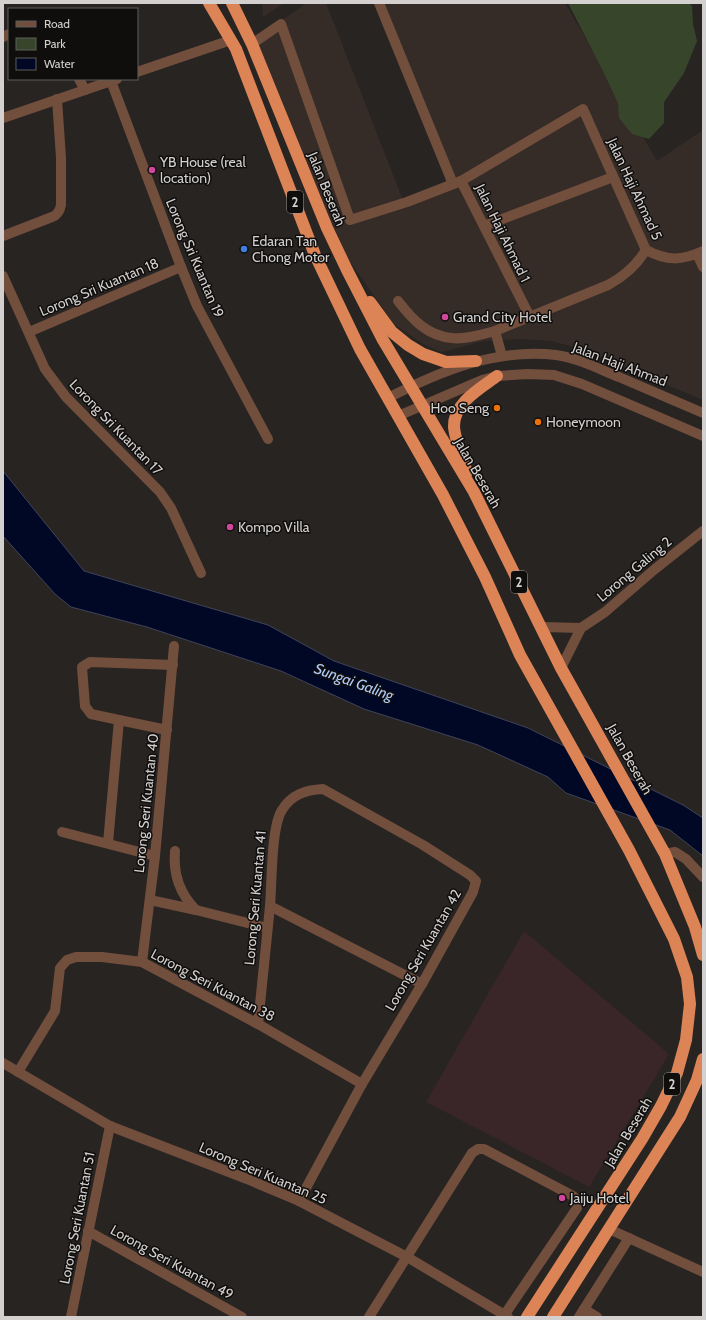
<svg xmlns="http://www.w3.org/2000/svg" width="706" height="1320" viewBox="0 0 706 1320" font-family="Cabin,sans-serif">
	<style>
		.built { fill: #362c27 }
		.education { fill: #3a2628 }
		.green { fill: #37462b }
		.water { fill: #010826; stroke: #404459 }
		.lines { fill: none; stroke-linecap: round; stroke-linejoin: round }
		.minor { stroke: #724e3d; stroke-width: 10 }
		.highway { stroke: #dd8457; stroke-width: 12 }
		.hotel-dot { fill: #d1479c; stroke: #0f0e0d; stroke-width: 1.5 }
		.shop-dot { fill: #3f7fe0; stroke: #0f0e0d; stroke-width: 1.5 }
		.food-dot { fill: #e8710a; stroke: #0f0e0d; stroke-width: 1.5 }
		.labels { text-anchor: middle; stroke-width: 3; stroke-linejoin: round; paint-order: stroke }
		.shield { fill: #0f0e0d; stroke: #989695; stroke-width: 1 }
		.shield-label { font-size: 13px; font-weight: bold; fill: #d3d0cf }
		.poi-label { font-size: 14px; fill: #d3d0cf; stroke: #0f0e0d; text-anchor: start }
		.street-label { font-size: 14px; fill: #d3d0cf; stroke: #0f0e0d }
		.water-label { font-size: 15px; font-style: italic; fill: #b0cafc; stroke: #0f0e0d }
	</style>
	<rect width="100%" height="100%" fill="#282422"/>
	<!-- built -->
	<g class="built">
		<polygon points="262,3 284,3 263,17"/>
		<polygon points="307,3 326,3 406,208 455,186 381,3 565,3 657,161 703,130 703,400 587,351 552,341 521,339 484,341 442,352 423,344 394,324 326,228 253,40"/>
	</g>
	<!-- education -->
	<polygon class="education" points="524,931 669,1054 589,1187 426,1102"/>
	<!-- green -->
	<polygon class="green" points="568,3 689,3 692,6 693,24 697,41 684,73 664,102 664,123 649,139 632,134 619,118 618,103 603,71"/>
	<!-- water -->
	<polygon class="water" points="3,471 84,571 268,625 334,661 528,728 683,805 703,818 703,856 670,830 566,793 548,777 478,745 364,709 281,671 147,627 71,607 55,594 3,536"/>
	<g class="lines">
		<!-- minor -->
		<g class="minor">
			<polyline points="379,3 453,184"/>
			<polyline points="3,37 9,34"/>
			<path d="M 252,44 L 281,24 L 350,220 L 407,202 L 461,181 L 583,109 L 646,250 C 667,261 681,261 703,251"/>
			<polyline points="137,72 231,40"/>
			<polyline points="79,79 85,90"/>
			<polyline points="111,81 181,267 197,306 268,439"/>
			<polyline points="3,118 117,79"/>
			<polyline points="461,181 530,317"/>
			<polyline points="484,226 613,177"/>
			<path d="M 3,236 L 52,217 C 58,215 60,210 61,205 L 61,158 L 57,99"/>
			<polyline points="697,254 703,267"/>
			<polyline points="3,276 45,369 66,397 160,492 171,508 201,573"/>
			<path d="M 398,301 C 412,319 427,336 452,338 C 465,340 483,334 495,331 L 608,285 C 625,276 636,266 646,250"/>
			<polyline points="495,331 502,356"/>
			<polyline points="29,332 181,267"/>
			<path d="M 388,398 C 440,371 496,348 556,355 C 578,358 599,369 619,377 C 647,389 675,401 703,413"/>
			<polyline points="398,416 482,380 497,376 528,374 554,375 582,384 703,436"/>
			<polyline points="542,627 581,628"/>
			<polyline points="561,668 581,628 605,612 655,569 703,531"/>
			<polyline points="119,720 91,714 85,706 82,667 90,662 173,665"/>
			<polyline points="62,832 155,856"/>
			<polyline points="108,843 119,720 167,730"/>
			<path d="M 175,851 C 173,873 180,894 196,910"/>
			<polyline points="665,854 675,852 686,859 703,877"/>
			<polyline points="150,900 196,910 267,928"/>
			<polyline points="270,906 422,984"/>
			<polyline points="142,962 155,856 174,646"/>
			<path d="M 258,1024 C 262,984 266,945 270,906 C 272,883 271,827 282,810 C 291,795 305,790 323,789 L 423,845 L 470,875 L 476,881 L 473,892 L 422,984 L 362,1084 L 299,1201"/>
			<polyline points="3,1063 110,1126 247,1179 299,1201 407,1257 508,1317"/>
			<polyline points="18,1072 55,1011 60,968 67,960 76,957 102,957 142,962 258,1024 362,1084"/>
			<polyline points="609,1229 703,1272"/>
			<polyline points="88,1231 242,1317"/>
			<polyline points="584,1309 597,1317"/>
			<polyline points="71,1317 110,1126"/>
			<polyline points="369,1317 472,1153 478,1149 484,1149 573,1196 578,1201 577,1208 503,1317"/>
			<polyline points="579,1317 629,1238"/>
		</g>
		<!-- highway -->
		<g class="highway">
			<polyline points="209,3 236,49 315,255 360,349 443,495 485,577 520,655 629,850 674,939 687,977 690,1004 686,1040 677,1073 661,1106 642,1139 527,1317"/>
			<polyline points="232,3 252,44 327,228 347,270 383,340 474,492 561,668 665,854 695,927 703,955"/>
			<polyline points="370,302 392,332 408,345 423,354 446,362 476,361"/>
			<path d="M 467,472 C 463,461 455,438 454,427 C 453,403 481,388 497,376"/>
			<polyline points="553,1317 680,1117 697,1080 703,1059"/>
		</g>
	</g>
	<!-- markers -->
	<g class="hotel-dot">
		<circle cx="152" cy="170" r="4"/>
		<circle cx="445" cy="317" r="4"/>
		<circle cx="230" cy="527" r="4"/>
		<circle cx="562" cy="1198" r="4"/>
	</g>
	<circle class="shop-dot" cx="244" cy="249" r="4"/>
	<g class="food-dot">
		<circle cx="497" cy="408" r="4"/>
		<circle cx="538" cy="422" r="4"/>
	</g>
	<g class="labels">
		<!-- shield labels -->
		<g class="shield">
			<rect x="287" y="191" width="16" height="22" rx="3"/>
			<rect x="511" y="571" width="16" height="22" rx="3"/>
			<rect x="664" y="1073" width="16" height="22" rx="3"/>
		</g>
		<g class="shield-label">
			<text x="295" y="207">2</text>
			<text x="519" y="587">2</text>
			<text x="672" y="1089">2</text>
		</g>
		<!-- poi labels -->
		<g class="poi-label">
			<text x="160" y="167">YB House (real<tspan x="160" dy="16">location)</tspan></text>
			<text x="252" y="246">Edaran Tan<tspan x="252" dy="16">Chong Motor</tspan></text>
			<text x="453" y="322">Grand City Hotel</text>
			<text x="489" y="413" text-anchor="end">Hoo Seng</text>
			<text x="546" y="427">Honeymoon</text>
			<text x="238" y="532">Kompo Villa</text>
			<text x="570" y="1203">Jaiju Hotel</text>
		</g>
		<!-- street labels -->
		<g class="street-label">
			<text transform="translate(327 189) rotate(68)" y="5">Jalan Beserah</text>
			<text transform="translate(635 189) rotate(65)" y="5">Jalan Haji Ahmad 5</text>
			<text transform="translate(503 233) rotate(64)" y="5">Jalan Haji Ahmad 1</text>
			<text transform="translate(195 258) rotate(67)" y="5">Lorong Sri Kuantan 19</text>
			<text transform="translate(99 287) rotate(-23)" y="5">Lorong Sri Kuantan 18</text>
			<text transform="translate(620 364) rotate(21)" y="5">Jalan Haji Ahmad</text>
			<text transform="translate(116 427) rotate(46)" y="5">Lorong Sri Kuantan 17</text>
			<text transform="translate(478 473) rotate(60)" y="5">Jalan Beserah</text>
			<text transform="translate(634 569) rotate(-40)" y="5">Lorong Galing 2</text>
			<text transform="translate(630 759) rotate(61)" y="5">Jalan Beserah</text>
			<text transform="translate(146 803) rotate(-84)" y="5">Lorong Seri Kuantan 40</text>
			<text transform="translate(255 898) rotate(-85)" y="5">Lorong Seri Kuantan 41</text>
			<text transform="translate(423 950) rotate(-60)" y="5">Lorong Seri Kuantan 42</text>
			<text transform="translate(213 985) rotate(28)" y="5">Lorong Seri Kuantan 38</text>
			<text transform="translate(628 1132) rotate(-59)" y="5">Jalan Beserah</text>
			<text transform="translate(263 1173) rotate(23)" y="5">Lorong Seri Kuantan 25</text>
			<text transform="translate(77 1218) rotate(-79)" y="5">Lorong Seri Kuantan 51</text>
			<text transform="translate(172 1262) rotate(29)" y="5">Lorong Seri Kuantan 49</text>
		</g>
		<!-- water labels -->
		<g class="water-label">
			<text transform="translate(354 682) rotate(20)" y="5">Sungai Galing</text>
		</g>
	</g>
	<!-- border -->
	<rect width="706" height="1320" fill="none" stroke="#d3d0cf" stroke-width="8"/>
	<!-- legend -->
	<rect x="8" y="8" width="130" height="72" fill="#0f0e0d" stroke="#5d5c5b"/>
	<rect x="16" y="21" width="20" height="6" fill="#724e3d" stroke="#5d5c5b"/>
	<text x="44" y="28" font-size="12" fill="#d3d0cf">Road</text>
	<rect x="16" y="38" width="20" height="12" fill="#37462b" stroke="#5d5c5b"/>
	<text x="44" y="48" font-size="12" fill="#d3d0cf">Park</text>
	<rect x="16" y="58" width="20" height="12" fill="#010826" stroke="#5d5c5b"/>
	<text x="44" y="68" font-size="12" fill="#d3d0cf">Water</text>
</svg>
